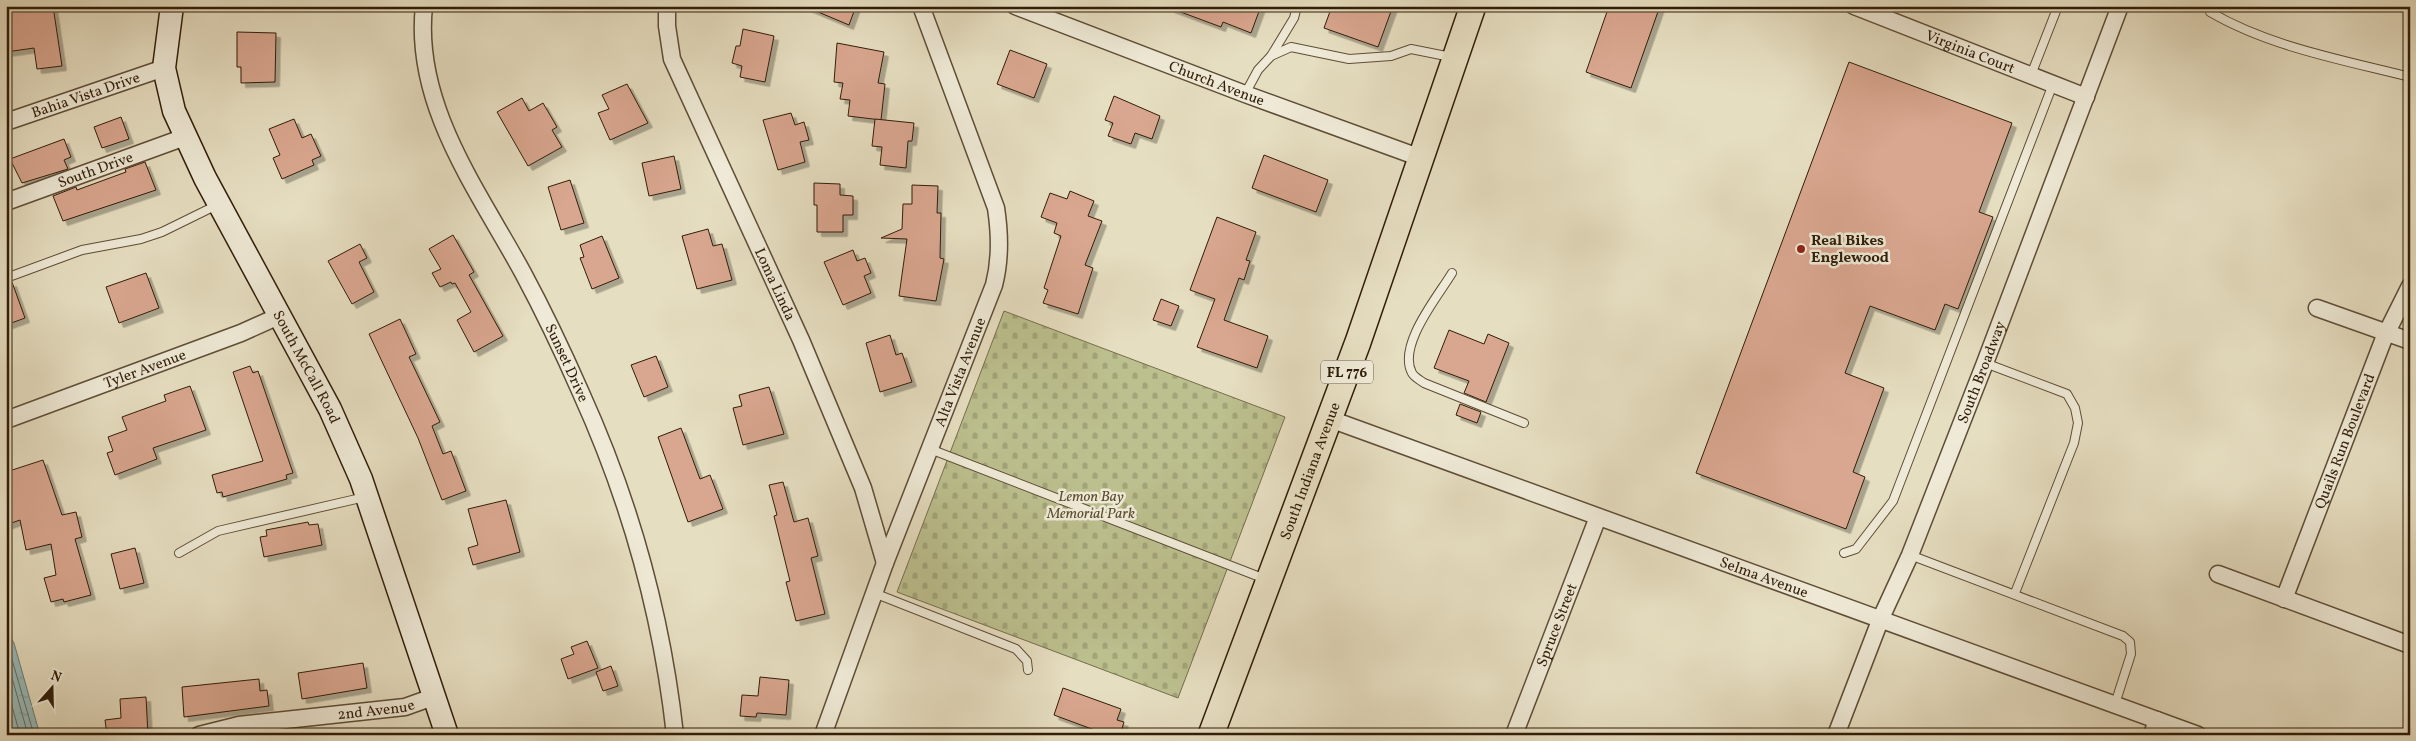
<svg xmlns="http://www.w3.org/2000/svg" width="2416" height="741" viewBox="0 0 2416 741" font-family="Vollkorn,serif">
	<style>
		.cemetery { fill: url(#cemetery-stones); stroke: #766e4b }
		.water { fill: url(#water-ripples); stroke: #6e7c73 }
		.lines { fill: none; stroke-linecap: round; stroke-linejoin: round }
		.shore { stroke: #646c61; stroke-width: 1 }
		.building { fill: #d9a68f; stroke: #301d08; filter: url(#shadow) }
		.lane-casing { stroke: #5e4d36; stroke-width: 10 }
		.street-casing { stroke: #5e4d36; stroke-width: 19 }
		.secondary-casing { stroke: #301d08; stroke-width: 25 }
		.primary-casing { stroke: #301d08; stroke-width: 28 }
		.lane { stroke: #efead7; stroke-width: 8 }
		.street { stroke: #efead7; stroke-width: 16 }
		.secondary { stroke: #efead7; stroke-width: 22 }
		.primary { stroke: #e6dec1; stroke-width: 25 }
		.poi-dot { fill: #8f2418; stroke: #efead7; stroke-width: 2 }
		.labels { text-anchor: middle; stroke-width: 5; stroke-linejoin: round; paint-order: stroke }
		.shield { fill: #efead7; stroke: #695a46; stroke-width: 1 }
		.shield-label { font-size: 14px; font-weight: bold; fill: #301d08 }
		.street-label { font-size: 15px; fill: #301d08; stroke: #efead7 }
		.poi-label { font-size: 15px; font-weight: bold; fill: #301d08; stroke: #efead7; text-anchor: start }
		.park-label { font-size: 15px; font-style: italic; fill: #5a4e30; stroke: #efead7 }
	</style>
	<defs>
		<pattern id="cemetery-stones" width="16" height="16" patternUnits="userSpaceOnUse" patternTransform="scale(1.25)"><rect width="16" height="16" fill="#bcbf8e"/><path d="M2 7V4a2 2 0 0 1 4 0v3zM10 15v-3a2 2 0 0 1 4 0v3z" fill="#a2a479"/></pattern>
		<pattern id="water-ripples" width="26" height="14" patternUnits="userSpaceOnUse" patternTransform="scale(1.25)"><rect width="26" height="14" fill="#98bbba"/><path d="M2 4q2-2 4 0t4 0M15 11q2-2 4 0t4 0" fill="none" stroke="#83a09e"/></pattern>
		<filter id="shadow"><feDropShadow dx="4.5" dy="4.5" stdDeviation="0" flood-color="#0004"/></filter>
	</defs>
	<rect width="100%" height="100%" fill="#e6dec1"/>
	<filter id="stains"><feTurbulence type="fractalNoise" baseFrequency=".004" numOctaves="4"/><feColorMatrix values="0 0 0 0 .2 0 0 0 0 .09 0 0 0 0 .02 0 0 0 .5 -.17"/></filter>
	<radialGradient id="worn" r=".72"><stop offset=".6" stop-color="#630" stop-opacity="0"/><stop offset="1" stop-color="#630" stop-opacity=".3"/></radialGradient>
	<!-- cemetery -->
	<polygon class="cemetery" points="1004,311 1285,417 1178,698 897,592"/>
	<!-- water -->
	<polygon class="water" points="6,629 14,643 40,735 6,735"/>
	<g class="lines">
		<!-- shore -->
		<g class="shore">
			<polyline points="6,639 34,735"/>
			<polyline points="6,656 28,735"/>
			<polyline points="6,684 20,735"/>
		</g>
	</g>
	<!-- building -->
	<g class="building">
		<polygon points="13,6 53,6 62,66 37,69 34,48 6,52 6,7"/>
		<polygon points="804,6 856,6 849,25"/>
		<polygon points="1170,6 1261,6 1251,33 1223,22 1221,27 1170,8"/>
		<polygon points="1332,6 1393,6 1378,47 1324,28"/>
		<polygon points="1609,6 1660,6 1631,88 1586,72"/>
		<polygon points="743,29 774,36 765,82 740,77 742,66 732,63 736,46 740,46"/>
		<polygon points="237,32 276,33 275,82 241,83 241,67 237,67"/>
		<polygon points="837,43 884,52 878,83 885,84 881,120 848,116 850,100 840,99 843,83 834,82"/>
		<polygon points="1010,50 1047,64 1034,98 997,84"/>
		<polygon points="1849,62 2012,123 1979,212 1993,217 1958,309 1945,304 1935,330 1870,306 1845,373 1884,388 1853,472 1865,477 1846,529 1696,473"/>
		<polygon points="627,84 648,123 610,140 598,113 609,109 602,95"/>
		<polygon points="1114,96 1160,116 1152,139 1135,133 1131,144 1108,136 1113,123 1105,120"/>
		<polygon points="522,98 529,111 543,103 557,127 552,130 562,147 528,166 497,112"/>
		<polygon points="791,113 795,125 804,122 809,140 800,142 805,162 778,170 763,120"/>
		<polygon points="121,117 129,139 102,148 94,127"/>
		<polygon points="294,119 302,138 311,134 321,156 312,160 314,165 282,179 273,158 280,155 269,129"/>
		<polygon points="875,119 914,123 912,141 908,141 906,168 880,165 882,147 872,146"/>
		<polygon points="64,139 71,157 64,160 68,169 22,183 10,159"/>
		<polygon points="1264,155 1328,180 1316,212 1252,188"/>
		<polygon points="674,156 681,189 649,196 642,163"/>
		<polygon points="145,162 156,190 63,221 53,196 76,187 77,190 126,172 125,169"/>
		<polygon points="570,180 584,223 561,230 548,187"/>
		<polygon points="814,183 840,184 840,195 853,196 853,215 843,215 843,232 817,232 817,205 814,205"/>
		<polygon points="912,185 938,186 937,213 941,213 940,258 944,259 936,301 899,296 907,239 881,238 902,229 903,204 912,204"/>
		<polygon points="1070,191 1094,201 1088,216 1102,221 1085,265 1093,268 1078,314 1043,303 1048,290 1044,288 1061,236 1054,233 1057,223 1041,217 1050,193 1067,199"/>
		<polygon points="1217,217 1256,232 1246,260 1250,261 1244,280 1239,278 1224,320 1268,336 1257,368 1197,347 1215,299 1190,290"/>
		<polygon points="708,229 713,246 722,244 732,280 697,289 682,236"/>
		<polygon points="453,235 474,272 469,275 503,336 474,352 457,320 471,312 455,283 452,284 451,282 440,287 432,273 441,269 429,249"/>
		<polygon points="602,236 619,278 592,289 580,258 584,257 580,245"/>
		<polygon points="360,244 367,258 359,262 374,292 352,304 328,261"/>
		<polygon points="853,250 857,261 865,258 871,273 864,276 871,293 843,305 824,262"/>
		<polygon points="146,273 159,308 119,323 106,287"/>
		<polygon points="12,282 25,318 6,325 6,284"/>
		<polygon points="1161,299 1179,306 1171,326 1153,320"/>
		<polygon points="400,319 416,354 409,357 440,422 432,426 443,454 451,451 466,491 442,500 418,438 369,334"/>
		<polygon points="1449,330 1484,344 1488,334 1509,343 1486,402 1464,393 1469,381 1434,368"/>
		<polygon points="890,335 896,355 902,353 912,382 880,392 866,343"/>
		<polygon points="656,356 668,387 644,397 631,365"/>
		<polygon points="250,366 253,373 258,371 293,473 286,475 287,479 223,497 222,492 217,493 212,475 263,461 233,372"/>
		<polygon points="190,386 206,430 153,448 157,459 115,475 107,453 113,451 108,437 127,430 122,417 166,401 164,395"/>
		<polygon points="769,387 784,434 743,445 733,408 742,406 739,395"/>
		<polygon points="1460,404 1481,412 1477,423 1456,415"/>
		<polygon points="681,428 700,479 710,475 723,509 688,522 658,437"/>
		<polygon points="43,460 62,515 76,512 82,537 75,539 91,595 64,602 63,599 51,602 44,578 56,575 51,544 26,550 20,520 6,525 6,472"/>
		<polygon points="783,482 794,522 808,518 818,556 811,558 825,614 796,621 786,582 790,581 774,516 777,515 769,485"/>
		<polygon points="506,500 520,552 473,565 468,548 478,545 468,509"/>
		<polygon points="308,522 309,525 318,524 322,545 264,557 260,537 267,536 266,530"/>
		<polygon points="135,548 144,583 120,589 111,554"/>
		<polygon points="587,641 598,668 568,679 561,659 574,654 571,647"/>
		<polygon points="363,663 367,688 302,699 298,673"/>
		<polygon points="611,666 618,686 603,691 596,672"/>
		<polygon points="760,677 789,680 786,715 757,713 756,717 740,716 742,695 758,696"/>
		<polygon points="259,679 260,691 267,690 269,706 184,717 182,687"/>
		<polygon points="1063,688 1121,709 1117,720 1124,722 1120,735 1108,735 1054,715"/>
		<polygon points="146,697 148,735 107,735 105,720 121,718 120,699"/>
	</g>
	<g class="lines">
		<!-- lane casing -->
		<g class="lane-casing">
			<g id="lane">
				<path d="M 2209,6 L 2210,12 C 2270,47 2343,60 2410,77"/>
				<polyline points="1271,56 1294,18 1297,6"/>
				<polyline points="2031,75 2058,6"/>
				<polyline points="1245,94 1258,70 1271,56 1291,47 1349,59 1391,56 1411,49 1451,57"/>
				<path d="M 1452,273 C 1439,295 1397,345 1412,373 C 1414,377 1420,380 1424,383 L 1524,423"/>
				<polyline points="6,278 82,250 141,239 162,232 217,205"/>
				<polyline points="1985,363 2067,394 2075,408 2078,423 2074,443 2015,593"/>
				<polyline points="930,449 1265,579"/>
				<polyline points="179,553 218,531 365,497"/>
				<polyline points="1844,553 1856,549 1893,501 2053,84"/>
				<polyline points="1910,555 2123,636 2130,642 2131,654 2115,704"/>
				<polyline points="874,593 1016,649 1027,661 1028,670"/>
			</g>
		</g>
		<!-- street casing -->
		<g class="street-casing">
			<g id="street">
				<path id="s1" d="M 424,6 C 413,105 478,190 523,273 C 544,312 563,352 581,393 C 630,501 662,616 675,735"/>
				<path id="s2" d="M 667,6 L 667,26 L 672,59 L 801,340 L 863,488 L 885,563"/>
				<path id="s3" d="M 1015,6 L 1245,94 L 1421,158"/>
				<path id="s4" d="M 1854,6 L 2086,97"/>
				<path id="s5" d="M 6,122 L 164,68"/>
				<path id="s6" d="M 6,202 L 185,137"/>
				<polyline points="2317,308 2410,341"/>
				<path id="s7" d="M 1330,419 L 2198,735"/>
				<path id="s8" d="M 6,420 L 241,333 L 281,315"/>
				<polyline points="2218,574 2410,645"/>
				<path id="s9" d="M 2284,599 L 2384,338 L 2410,286"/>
				<path id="s10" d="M 199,735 L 239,725 L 405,707 L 433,697"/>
				<path id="s11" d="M 823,735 L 885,563 L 994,285 C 1001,258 1000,234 996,208 L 921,6"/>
				<path id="s12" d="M 1514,735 L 1598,517"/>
				<path id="s13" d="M 1836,735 L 1881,618 L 1910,555 L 1985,363 L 2120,6"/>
				<polyline points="2152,735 2157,720"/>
			</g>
		</g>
		<!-- secondary casing -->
		<g class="secondary-casing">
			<g id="secondary">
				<path id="s14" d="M 172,6 L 164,68 L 174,111 L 205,178 L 330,409 L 361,479 L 447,735"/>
			</g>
		</g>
		<!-- primary casing -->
		<g class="primary-casing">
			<g id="primary">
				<path id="s15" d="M 1211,735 L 1358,342 L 1473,6"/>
			</g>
		</g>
		<!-- lane -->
		<use href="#lane" class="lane"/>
		<!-- street -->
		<use href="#street" class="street"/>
		<!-- secondary -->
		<use href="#secondary" class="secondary"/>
		<!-- primary -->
		<use href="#primary" class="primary"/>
	</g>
	<!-- markers -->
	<circle class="poi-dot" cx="1801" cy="249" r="5"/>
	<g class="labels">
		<!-- shield labels -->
		<rect class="shield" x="1321" y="360.5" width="52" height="23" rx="4"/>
		<g class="shield-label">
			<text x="1347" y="377">FL 776</text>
		</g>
		<!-- street labels -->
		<g class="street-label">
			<text dy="5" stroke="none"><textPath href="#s4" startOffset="125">Virginia Court</textPath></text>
			<text dy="5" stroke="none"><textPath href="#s3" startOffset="216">Church Avenue</textPath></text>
			<text dy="5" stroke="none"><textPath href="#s5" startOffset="84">Bahia Vista Drive</textPath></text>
			<text dy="5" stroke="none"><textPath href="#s6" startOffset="95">South Drive</textPath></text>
			<text dy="5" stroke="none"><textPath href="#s2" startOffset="301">Loma Linda</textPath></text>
			<text dy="5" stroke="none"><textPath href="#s1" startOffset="390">Sunset Drive</textPath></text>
			<text dy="5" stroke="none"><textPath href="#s14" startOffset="395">South McCall Road</textPath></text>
			<text dy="5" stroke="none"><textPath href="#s8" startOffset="148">Tyler Avenue</textPath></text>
			<text dy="5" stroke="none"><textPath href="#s13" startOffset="391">South Broadway</textPath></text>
			<text dy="5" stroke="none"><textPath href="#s11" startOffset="388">Alta Vista Avenue</textPath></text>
			<text dy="5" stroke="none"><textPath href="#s9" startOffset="169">Quails Run Boulevard</textPath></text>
			<text dy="5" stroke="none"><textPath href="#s15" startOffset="282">South Indiana Avenue</textPath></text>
			<text dy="5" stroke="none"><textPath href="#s7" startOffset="462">Selma Avenue</textPath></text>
			<text dy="5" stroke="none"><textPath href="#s12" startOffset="118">Spruce Street</textPath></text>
			<text dy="5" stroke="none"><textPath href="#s10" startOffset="179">2nd Avenue</textPath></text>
		</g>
		<!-- poi labels -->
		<g class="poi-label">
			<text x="1811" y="245">Real Bikes<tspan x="1811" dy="17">Englewood</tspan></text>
		</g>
		<!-- park labels -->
		<g class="park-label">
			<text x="1091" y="501">Lemon Bay<tspan x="1091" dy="17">Memorial Park</tspan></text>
		</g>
	</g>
	<!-- margin -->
	<rect width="2416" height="741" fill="none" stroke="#e6dec1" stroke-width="25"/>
	<rect x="8" y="8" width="2401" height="726" fill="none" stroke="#301d08" stroke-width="2.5"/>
	<rect x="12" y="12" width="2391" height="716" fill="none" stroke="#301d08"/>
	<!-- north arrow -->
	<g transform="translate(52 688) rotate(20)" stroke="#efead7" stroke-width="4" paint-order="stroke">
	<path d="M0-4L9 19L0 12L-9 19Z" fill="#301d08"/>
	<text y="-8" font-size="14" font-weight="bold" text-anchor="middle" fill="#301d08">N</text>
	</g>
	<rect width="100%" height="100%" filter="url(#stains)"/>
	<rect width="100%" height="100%" fill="url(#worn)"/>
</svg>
